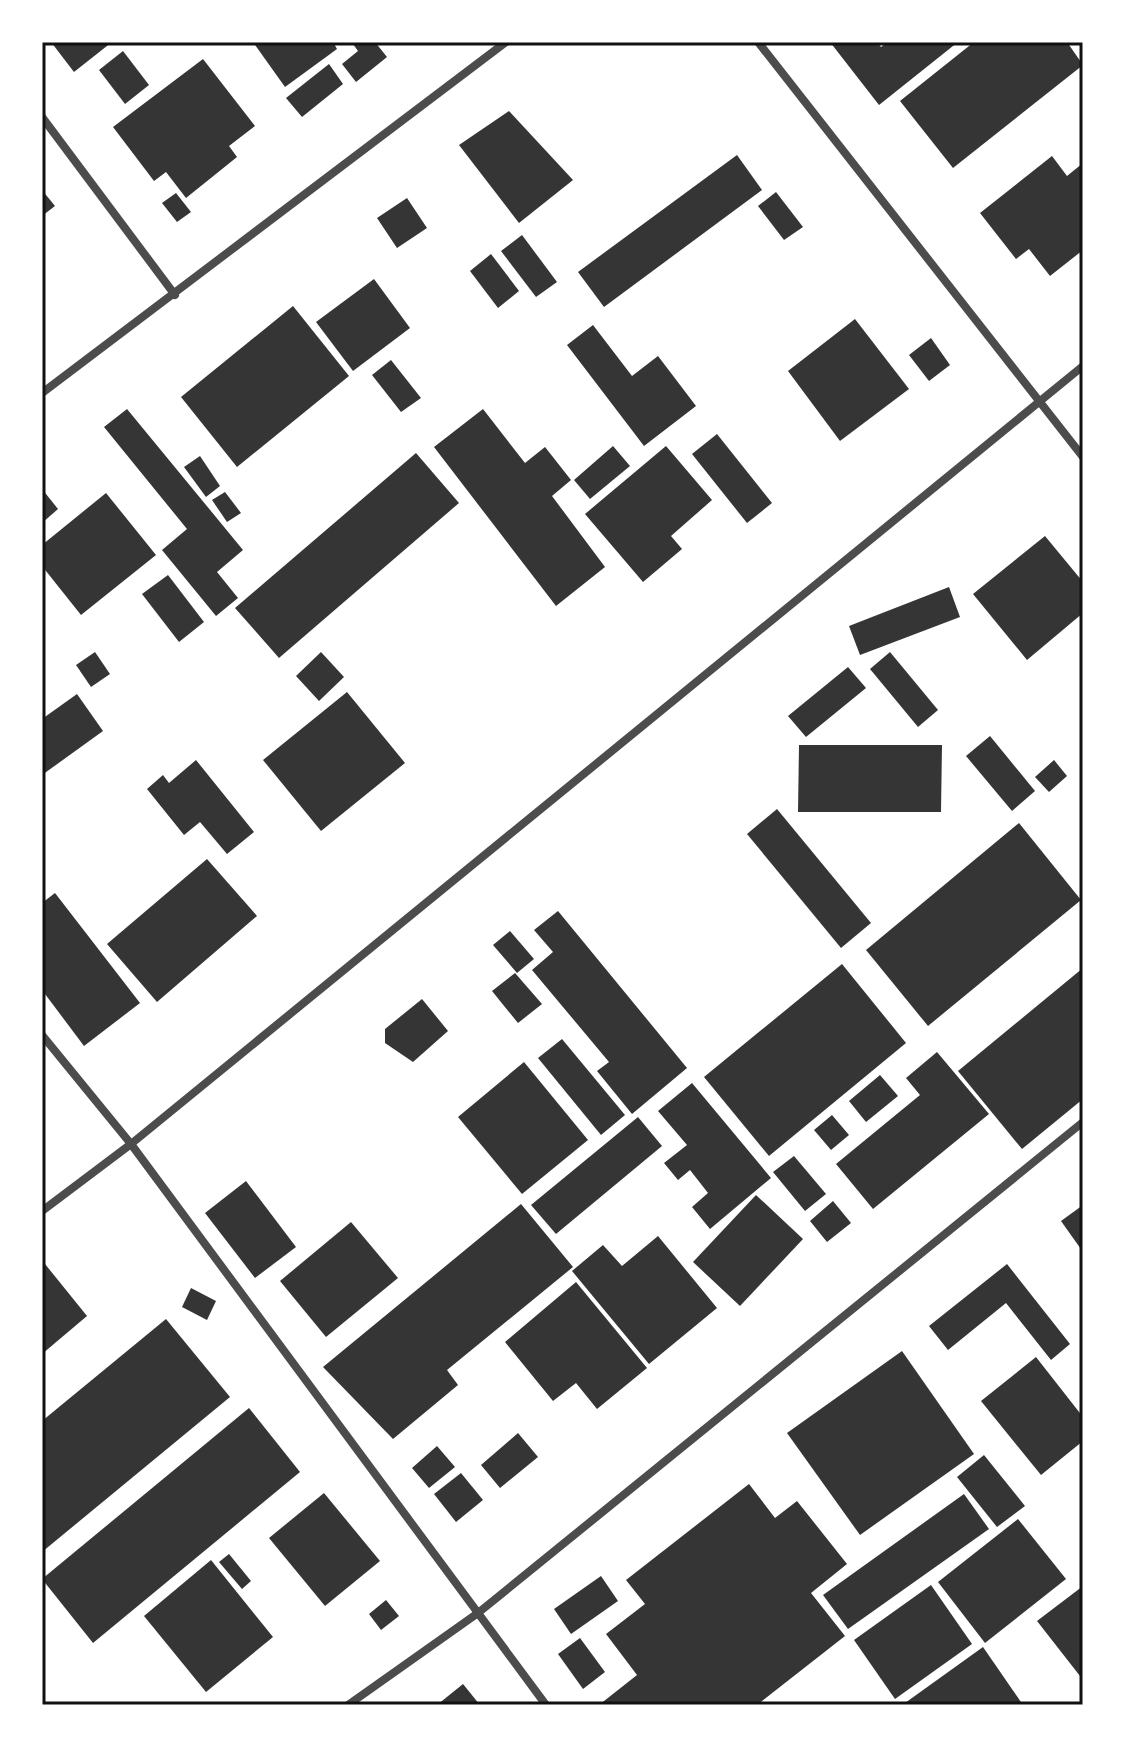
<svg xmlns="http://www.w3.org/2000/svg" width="1125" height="1747" viewBox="0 0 1125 1747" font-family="Jost,sans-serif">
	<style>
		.building { fill: #353535 }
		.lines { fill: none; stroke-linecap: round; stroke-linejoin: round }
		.minor { stroke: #4c4c4c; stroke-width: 8 }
		.neatline { fill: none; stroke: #111; stroke-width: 3 }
	</style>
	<rect width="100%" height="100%" fill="#fff"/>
	<!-- building -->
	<g class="building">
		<polygon points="51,42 112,42 74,72"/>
		<polygon points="253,42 333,42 337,49 285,87"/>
		<polygon points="355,42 375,42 387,57 356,82 342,64 358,51 353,44"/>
		<polygon points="830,42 877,42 881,47 888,42 958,42 879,105"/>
		<polygon points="974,42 1067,42 1083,65 953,168 900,101"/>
		<polygon points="123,51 149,85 125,104 99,70"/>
		<polygon points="203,59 255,126 229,146 237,157 186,198 166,172 154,181 113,127"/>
		<polygon points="329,64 343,84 302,117 286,98"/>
		<polygon points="509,111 573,180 519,223 459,145"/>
		<polygon points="737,155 762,190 604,307 578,272"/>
		<polygon points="1052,156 1067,176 1083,163 1083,250 1050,276 1029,249 1016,259 980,213"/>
		<polygon points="42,190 55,206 42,216"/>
		<polygon points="776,192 803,227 784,240 758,206"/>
		<polygon points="176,193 191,212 177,222 162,203"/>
		<polygon points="407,198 427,228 397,248 377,218"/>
		<polygon points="522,235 557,282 536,297 501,251"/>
		<polygon points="491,254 519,291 498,308 470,271"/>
		<polygon points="374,279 410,328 353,371 316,322"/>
		<polygon points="293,306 349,376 237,467 181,397"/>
		<polygon points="855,319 909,389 840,441 788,371"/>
		<polygon points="593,325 632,376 658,356 696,406 644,446 567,345"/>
		<polygon points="931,338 950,365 929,381 909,355"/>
		<polygon points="391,360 421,398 401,412 372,375"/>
		<polygon points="127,409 243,550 217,572 238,598 216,616 162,550 187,529 104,427"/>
		<polygon points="483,409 525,463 545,447 571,480 552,496 605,567 556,606 434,447"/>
		<polygon points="717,434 772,503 747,523 692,454"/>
		<polygon points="613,446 630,466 590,499 574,480"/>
		<polygon points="666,446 712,500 671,536 682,549 643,582 585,514"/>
		<polygon points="416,453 459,503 279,658 235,608"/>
		<polygon points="200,456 220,486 206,497 184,467"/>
		<polygon points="42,489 58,509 42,523"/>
		<polygon points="225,492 241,513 227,522 212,500"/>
		<polygon points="106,493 156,555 81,615 42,566 42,545"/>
		<polygon points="1045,536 1083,582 1083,613 1027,660 973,594"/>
		<polygon points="168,575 204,622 179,642 142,594"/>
		<polygon points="949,587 960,617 860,655 849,626"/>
		<polygon points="95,652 110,674 91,687 76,665"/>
		<polygon points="321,652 344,677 319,701 296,676"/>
		<polygon points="890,652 938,710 918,727 870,669"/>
		<polygon points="848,667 866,688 806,737 788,716"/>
		<polygon points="347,692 405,763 321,831 263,760"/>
		<polygon points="77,694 103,731 42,775 42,719"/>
		<polygon points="990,736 1035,791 1012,811 966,756"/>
		<polygon points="799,745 942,745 941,812 798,812"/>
		<polygon points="196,760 254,832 227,854 200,822 184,835 147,789 163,775 169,783"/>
		<polygon points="1054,760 1067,776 1049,792 1035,777"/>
		<polygon points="777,809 871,923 841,948 747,834"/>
		<polygon points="1019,823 1081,900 928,1026 866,950"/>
		<polygon points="207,859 257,916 157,1002 107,944"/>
		<polygon points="55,893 140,1003 84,1046 42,990 42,903"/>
		<polygon points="558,911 687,1068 632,1114 597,1071 609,1062 532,970 553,952 534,930"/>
		<polygon points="510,931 534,959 517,973 493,945"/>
		<polygon points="842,964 906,1043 769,1156 704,1077"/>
		<polygon points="1083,968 1083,1099 1022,1149 958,1071"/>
		<polygon points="515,973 542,1004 518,1023 492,991"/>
		<polygon points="422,999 448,1031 413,1062 385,1043 385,1029"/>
		<polygon points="562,1039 625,1115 601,1135 538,1058"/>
		<polygon points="937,1052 989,1114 873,1209 836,1164 920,1095 906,1078"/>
		<polygon points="524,1062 588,1140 522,1194 458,1117"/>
		<polygon points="880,1075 898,1096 866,1122 849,1101"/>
		<polygon points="692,1083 771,1178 710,1229 692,1207 708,1193 690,1170 678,1180 664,1163 687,1145 658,1111"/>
		<polygon points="832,1115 849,1135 831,1150 814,1130"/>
		<polygon points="638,1117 662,1146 556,1234 531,1205"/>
		<polygon points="794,1156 826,1194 805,1211 773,1172"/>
		<polygon points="246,1181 296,1247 255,1278 205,1213"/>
		<polygon points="756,1195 803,1239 740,1306 693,1262"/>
		<polygon points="833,1201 851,1223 827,1242 810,1221"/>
		<polygon points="521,1204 573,1267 447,1370 458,1385 393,1439 323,1367"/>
		<polygon points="1083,1205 1083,1252 1061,1221"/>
		<polygon points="351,1222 398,1278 326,1337 280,1281"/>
		<polygon points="658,1236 717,1308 649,1364 572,1271 603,1245 622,1266"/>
		<polygon points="45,1264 87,1316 42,1354 42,1267"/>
		<polygon points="1007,1264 1070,1344 1051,1360 1006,1303 948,1350 929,1326"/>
		<polygon points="576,1282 647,1368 597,1409 576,1383 553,1401 505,1342"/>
		<polygon points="191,1288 216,1301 207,1320 182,1307"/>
		<polygon points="166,1319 230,1397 42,1552 42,1421"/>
		<polygon points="902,1351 974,1454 860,1535 787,1433"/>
		<polygon points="1036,1357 1083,1417 1083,1441 1041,1475 981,1401"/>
		<polygon points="249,1408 300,1472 93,1643 42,1579"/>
		<polygon points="518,1433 538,1457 500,1488 481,1465"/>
		<polygon points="437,1446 455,1467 429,1488 412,1468"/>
		<polygon points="984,1455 1025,1506 997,1527 957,1477"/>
		<polygon points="461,1473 483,1500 456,1522 434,1494"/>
		<polygon points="749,1484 775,1518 797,1501 847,1564 811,1593 845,1636 757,1705 599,1705 637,1675 606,1634 645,1604 626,1580"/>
		<polygon points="324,1493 380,1561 325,1606 269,1538"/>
		<polygon points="964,1494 989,1529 848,1629 823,1595"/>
		<polygon points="1018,1519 1066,1579 985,1643 938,1582"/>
		<polygon points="229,1554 251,1581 242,1589 219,1562"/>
		<polygon points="211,1560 273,1637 206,1692 144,1616"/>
		<polygon points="601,1576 618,1601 571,1634 554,1609"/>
		<polygon points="931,1585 972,1644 895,1699 854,1640"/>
		<polygon points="1083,1586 1083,1673 1080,1676 1037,1621"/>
		<polygon points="386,1600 399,1616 381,1630 369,1614"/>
		<polygon points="580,1638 605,1672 583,1689 558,1654"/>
		<polygon points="983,1647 1023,1705 907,1705 905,1703"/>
		<polygon points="463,1684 480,1705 437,1705"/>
	</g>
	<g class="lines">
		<!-- minor -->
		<g class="minor">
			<polyline points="758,42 1083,457"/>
			<polyline points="42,117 175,295"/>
			<polyline points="42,393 506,42"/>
			<polyline points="42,1035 131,1144 546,1705"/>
			<polyline points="42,1211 131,1144 1083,366"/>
			<polyline points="348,1705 478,1613 1083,1122"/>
		</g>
	</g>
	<!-- border -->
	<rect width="1125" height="1747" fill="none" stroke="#ffffff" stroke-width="88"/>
	<rect x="44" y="44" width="1037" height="1659" class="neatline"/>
</svg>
